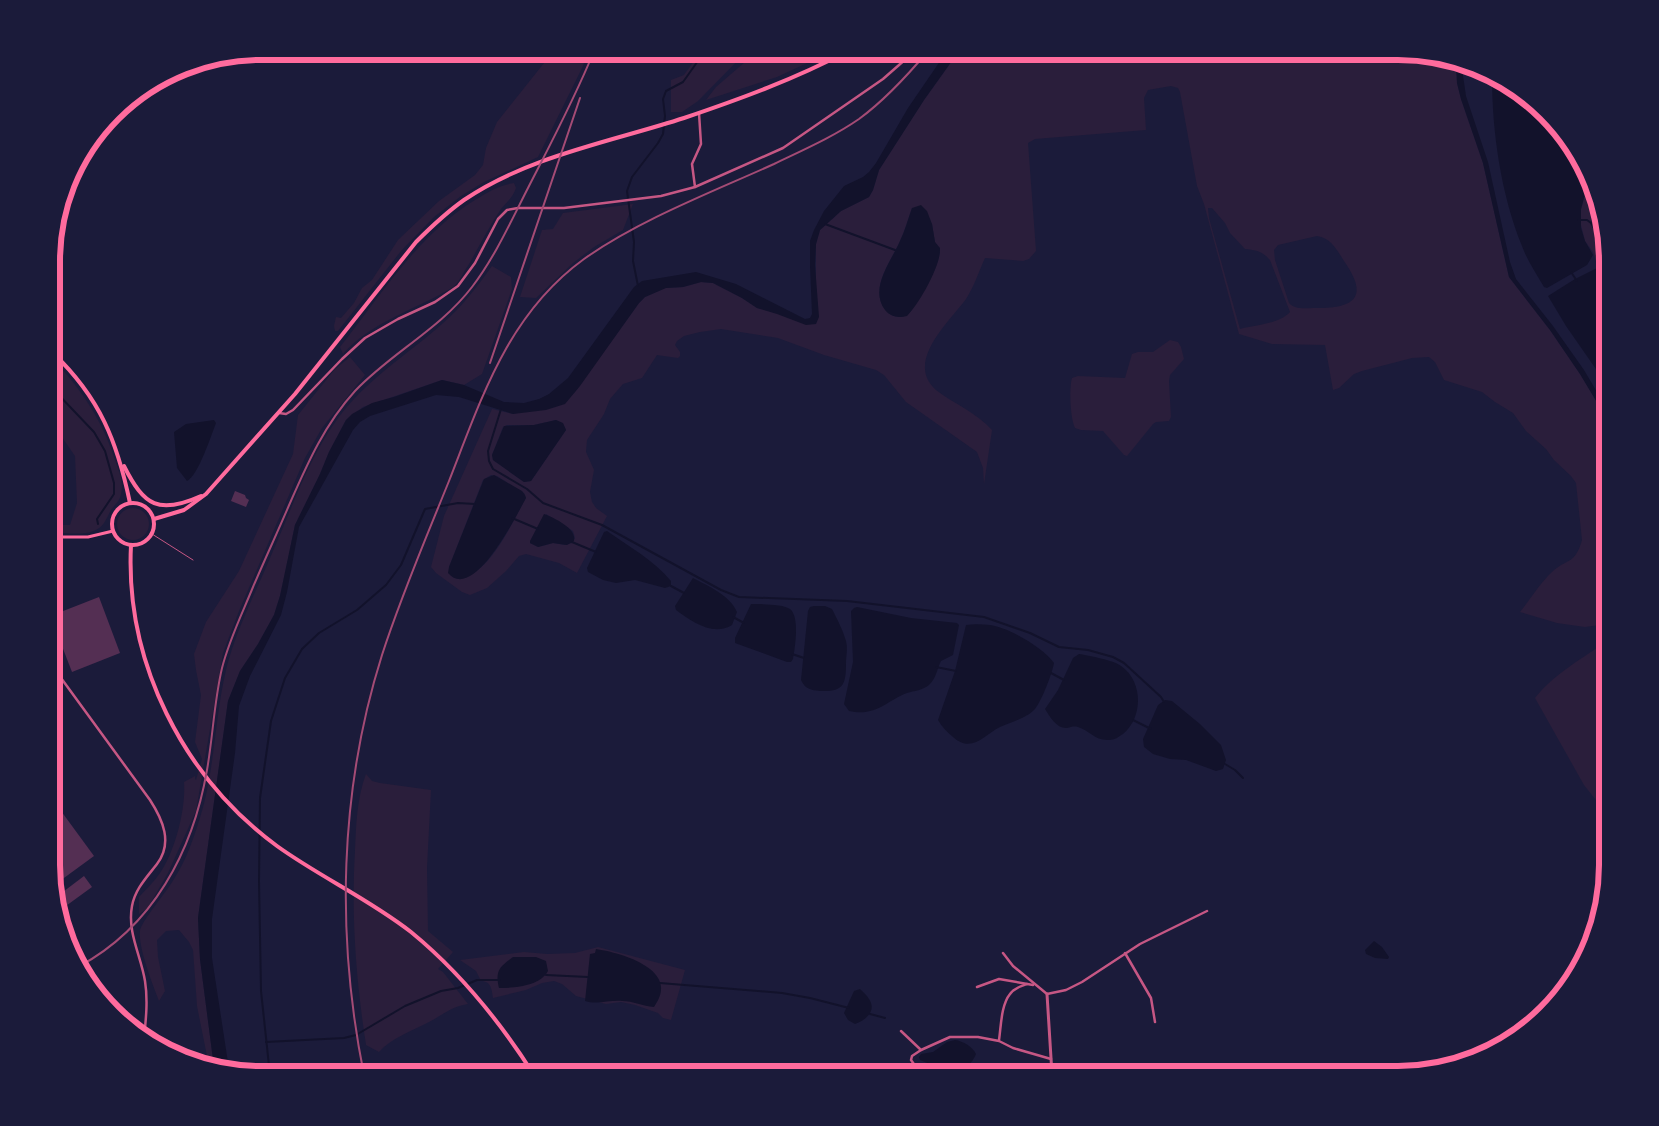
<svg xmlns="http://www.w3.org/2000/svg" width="1659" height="1126" viewBox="0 0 1659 1126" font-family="'Work Sans',sans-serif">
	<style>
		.green { fill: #2a1e3b; fill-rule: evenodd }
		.water { fill: #12122b }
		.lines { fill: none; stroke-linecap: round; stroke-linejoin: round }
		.stream { stroke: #12122b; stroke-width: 2 }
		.building { fill: #542f53 }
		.service { stroke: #c65784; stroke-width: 1 }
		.minor { stroke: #c65784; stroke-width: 2.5 }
		.tertiary { stroke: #c65784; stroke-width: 3 }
		.secondary { stroke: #ff6b9d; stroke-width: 3 }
		.primary { stroke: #ff6b9d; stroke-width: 4 }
		.rail { stroke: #a44b75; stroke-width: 2 }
		.rim { fill: none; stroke: #ff6b9d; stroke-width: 6 }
	</style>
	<rect width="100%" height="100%" fill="#1b1b3a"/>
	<!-- green -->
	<g class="green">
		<polygon points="560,51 588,51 583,66 538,157 484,182 461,196 434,217 401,251 338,331 335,331 334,326 336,317 341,318 354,303 362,288 372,280 398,240 439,201 475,175 483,165 486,148 497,122 552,53"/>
		<polygon points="699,51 747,51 698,101 682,112 671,112 671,80 684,75 699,54"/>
		<polygon points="759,51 833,51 777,77 706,100 716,87 745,62 757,56"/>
		<path d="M 959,51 L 1398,51 L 1456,61 L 1457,83 L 1461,99 L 1483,163 L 1509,277 L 1550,330 L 1580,374 L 1607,419 L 1607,624 L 1585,627 L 1557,623 L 1520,612 C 1530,600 1540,583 1552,572 C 1567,558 1575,565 1582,540 L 1576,483 L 1571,476 L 1554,460 L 1546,449 L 1526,431 L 1513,413 L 1495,402 L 1482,392 L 1444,380 L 1435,362 L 1429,357 L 1412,358 L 1362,371 L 1354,374 L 1339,388 L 1333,390 L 1325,345 L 1272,344 L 1239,334 L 1204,204 L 1197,186 L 1180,92 L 1178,88 L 1171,86 L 1148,90 L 1144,98 L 1146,130 L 1035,139 L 1028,143 L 1036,251 L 1029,259 L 1023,261 L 985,258 C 979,271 974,287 966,299 C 950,321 904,362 936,390 C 954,404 976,412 992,430 L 984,484 L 983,468 L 977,452 L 906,402 L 884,375 L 876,370 L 824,355 L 778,338 L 721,329 L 700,332 L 684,336 L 677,341 L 675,345 L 680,352 L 680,356 L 678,358 L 657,355 L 642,378 L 623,384 L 616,392 L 610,399 L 604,414 L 587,440 L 586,452 L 594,470 L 590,492 L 592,502 L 596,508 L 607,516 L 577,573 L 559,563 L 526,554 L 519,556 L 506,571 L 487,588 L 470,595 L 462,592 L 436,573 L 431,567 L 444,516 L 492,409 L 513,414 L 574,393 L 639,303 L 645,297 L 665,288 L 683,287 L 701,282 L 713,283 L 742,298 L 757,308 L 816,323 L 816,244 L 820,230 L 841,211 L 869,197 L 873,190 L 879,170 L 924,100 ZM 912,208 L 932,224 L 935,242 L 940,253 L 938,261 L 935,269 L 911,311 C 906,317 901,318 894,316 C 889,315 886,310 883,306 C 871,286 892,259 900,241 C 905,230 908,219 912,208 ZM 1208,208 L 1212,208 L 1225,223 L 1230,233 L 1245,249 C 1256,250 1262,251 1270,260 L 1290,312 C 1279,324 1256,325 1240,329 L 1209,218 ZM 1317,236 C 1331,238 1337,250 1344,261 C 1370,298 1354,309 1314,308 C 1305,308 1295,310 1289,303 L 1275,260 L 1274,250 L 1278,245 ZM 556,420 L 563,424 L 566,430 L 531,481 L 524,482 L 493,460 L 492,455 L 503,427 L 507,425 L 534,425 ZM 491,475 L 497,476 L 524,493 L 526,498 C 512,522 487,582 454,578 L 449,567 L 483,480 ZM 546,514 L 573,531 L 575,538 L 572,543 L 565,545 L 553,543 L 538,547 L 530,543 Z"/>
		<path d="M 514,183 L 516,188 C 513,197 507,202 501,209 C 487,229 477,252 464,272 C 461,277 458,283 453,287 C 416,310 372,321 343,354 L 340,347 C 381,295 418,235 475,200 C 488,192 499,185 514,183 Z"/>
		<polygon points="1588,183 1607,248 1607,263 1598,268 1593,252 1585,241 1580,221 1581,209"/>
		<polygon points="633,204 623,230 594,247 573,263 536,298 520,297 542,230 553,229 563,213"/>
		<path d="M 492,266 L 511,277 L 512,289 L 482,374 L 464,385 L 442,380 L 363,407 L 346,420 L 329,452 L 320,474 L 295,525 L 280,596 L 274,615 L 258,644 L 240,671 L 228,701 L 198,918 L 200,959 L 214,1067 L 209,1066 L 197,1006 L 193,950 L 189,942 L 179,930 L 166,931 L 157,940 L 158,957 L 165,991 L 159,1001 C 153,985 138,948 140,931 C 140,923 168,890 174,879 C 185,862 192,843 198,824 C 215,774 214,721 226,670 C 236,629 257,590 273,551 C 292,508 308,460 336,421 C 364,381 406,356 442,324 C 462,307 477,287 492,266 Z"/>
		<path d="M 1170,340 L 1178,342 L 1181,347 L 1184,359 L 1170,375 L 1169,381 L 1171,417 L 1169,421 L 1156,422 L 1153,424 L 1127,456 L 1124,455 L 1103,431 L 1081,430 L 1075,428 C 1070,418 1069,387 1072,378 L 1078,376 L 1125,378 L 1132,354 L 1138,352 L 1153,352 Z"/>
		<path d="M 350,357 L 365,375 L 322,428 L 305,458 L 239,611 L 223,653 L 196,811 L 168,873 L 147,909 L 139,914 L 139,897 C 146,889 154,882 160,873 C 175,851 186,809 184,782 L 195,776 L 195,779 L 196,780 L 202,759 L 195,742 L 201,695 L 196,670 L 194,654 L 206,622 L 239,571 L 293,454 L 298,415 L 335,369 Z"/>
		<path d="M 53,360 C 81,388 103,422 115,460 C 119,471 124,483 121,494 C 120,501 115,504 111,510 C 106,519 104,528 91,532 C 79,535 65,533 53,532 L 53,525 L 70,525 L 77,503 L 75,456 L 57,430 L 53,426 Z"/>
		<circle cx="133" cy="524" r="16"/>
		<path d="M 1607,641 L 1607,814 L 1584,785 L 1535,698 C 1555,673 1582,659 1607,641 Z"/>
		<path d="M 366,774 L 372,781 L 380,783 L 431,790 L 427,868 L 428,931 L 453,952 L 438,969 L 443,972 L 468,1004 C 451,1007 444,1014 429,1022 C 412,1031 391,1038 379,1052 L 366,1045 C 356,980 351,915 355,850 C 356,824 357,798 366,774 Z"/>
		<path d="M 598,947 L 685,970 L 671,1020 L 663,1018 L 658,1013 L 635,1005 L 621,1002 L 606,1004 L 576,996 L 562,984 L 554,981 L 542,983 L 526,990 L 493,998 C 492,990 491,981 481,981 L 476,971 L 460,960 L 524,952 L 547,954 L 575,953 Z"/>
	</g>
	<!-- water -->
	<g class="water">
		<polygon points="947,51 959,51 924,100 879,170 873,190 869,197 841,211 820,230 816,244 815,265 819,317 816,324 806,325 777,314 757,308 742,298 713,283 701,282 683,287 666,288 645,297 639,303 580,386 565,404 546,410 513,414 459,397 436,395 370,416 360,422 353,430 299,527 287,592 281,615 250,676 239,706 235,753 212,919 212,958 229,1069 214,1067 200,959 198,918 228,701 240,671 258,644 274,615 280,596 295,525 320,474 329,452 346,420 352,414 372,403 394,397 442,380 464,385 504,402 524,403 539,399 549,394 568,378 634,287 642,281 696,272 736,284 805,319 810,318 812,314 810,266 810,241 814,230 824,211 844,186 863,177 869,172 876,163 908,108"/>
		<polygon points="1456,61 1461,62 1466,96 1488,162 1510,262 1516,279 1553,326 1584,370 1607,409 1607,419 1580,374 1550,330 1509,277 1483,163 1461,99 1457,83"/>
		<path d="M 1492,76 L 1515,87 L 1580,156 L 1588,183 L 1581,209 L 1581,228 L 1585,241 L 1593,255 L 1587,265 L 1547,288 L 1544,287 C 1536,273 1527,260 1522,246 C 1501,194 1492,132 1492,76 Z"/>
		<path d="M 921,205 L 927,211 L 932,224 L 935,242 L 940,248 C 941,266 919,304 907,316 C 898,318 891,317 885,310 C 869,288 891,262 900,241 C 905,231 908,219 912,208 Z"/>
		<polygon points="1607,263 1607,385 1566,326 1548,296 1575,279"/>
		<path d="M 214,420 L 216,423 C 211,436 198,476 187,481 L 177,468 L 174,432 L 186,424 Z"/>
		<polygon points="556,420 563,423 566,430 531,481 524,482 493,460 492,455 504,426 534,425"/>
		<path d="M 494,475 L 522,491 L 525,495 L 526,498 C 517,514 474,603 448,573 L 449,567 L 484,479 Z"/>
		<path d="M 544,514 C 554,518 577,528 574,541 L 567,545 L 553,543 L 538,547 L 530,543 L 530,541 Z"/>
		<path d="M 607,531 C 628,546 654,560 671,581 L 671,586 L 665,588 L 635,580 L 616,583 L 603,580 L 588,572 L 587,568 L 604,532 Z"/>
		<path d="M 693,578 C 708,586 730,595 737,612 L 732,625 C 713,637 691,621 676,610 L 675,606 Z"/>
		<path d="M 751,604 C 760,604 784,604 790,609 C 800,617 795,647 793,659 L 791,662 L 787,662 L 735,643 L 735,638 Z"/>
		<path d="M 814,606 L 825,606 L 832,609 C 837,619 843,630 846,641 C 848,649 846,656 846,664 C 846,685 843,692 820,691 C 811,690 805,689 801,680 L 808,611 L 810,607 Z"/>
		<path d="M 857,607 L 911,618 L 957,623 L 959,625 L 953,655 L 941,661 C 937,669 936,679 929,685 C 923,690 914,691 907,693 C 886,701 876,717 849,711 L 844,704 L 853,662 L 851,611 L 854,608 Z"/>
		<path d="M 966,625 C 973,624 982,624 990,625 C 1008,627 1044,648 1054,663 C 1052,674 1042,700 1035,709 C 1027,718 1011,722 1000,727 C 984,735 972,754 953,737 C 947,732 942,727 938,720 L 955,671 Z"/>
		<path d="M 1079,654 C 1087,655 1109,660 1116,663 C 1143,676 1145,716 1123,734 C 1118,737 1115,740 1109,740 C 1095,741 1089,730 1078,727 C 1074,726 1071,727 1067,728 C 1057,729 1050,717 1045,709 L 1058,690 L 1073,658 Z"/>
		<polygon points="1165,700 1172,701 1200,724 1221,745 1226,760 1223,769 1216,771 1186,760 1170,759 1153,754 1144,747 1143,739 1158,705"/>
		<polygon points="1374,941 1382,947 1389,957 1388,959 1375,958 1366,954 1365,950"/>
		<path d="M 596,949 C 622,953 682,970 654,1007 C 643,1006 633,1001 622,1001 C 609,1000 597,1005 585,1001 L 590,954 L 595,953 Z"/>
		<path d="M 513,957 L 536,957 L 546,961 L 548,971 C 540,986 515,988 499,988 C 495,971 499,967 513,957 Z"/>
		<path d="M 860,989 C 863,992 867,995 869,999 C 877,1011 866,1020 855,1024 L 848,1020 L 844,1013 L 854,991 Z"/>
		<path d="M 955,1040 C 963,1041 973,1047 976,1054 C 973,1063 962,1072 954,1074 L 920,1060 L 919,1057 L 921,1054 L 933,1052 L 947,1042 Z"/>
	</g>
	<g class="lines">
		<!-- stream -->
		<g class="stream">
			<polyline points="1578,220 1587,220 1591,223 1607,250"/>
			<polyline points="825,224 895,250"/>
			<polyline points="1571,272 1577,281"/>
			<polyline points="638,286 633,261 634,242 627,191 632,177 658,143 663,134 665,116 663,99 666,91 683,82 705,51"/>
			<polyline points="53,389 94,432 105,451 114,483 114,494 97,519 98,524"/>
			<polyline points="501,409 488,451 489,461 493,469 527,489 543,503 602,525 721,590 739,597 847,601 984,617 1030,633 1059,647 1088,650 1113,657 1124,663 1161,697 1164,702"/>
			<polyline points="512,518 538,529"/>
			<polyline points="572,542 596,552"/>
			<polyline points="671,586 684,593"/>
			<polyline points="733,617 744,623"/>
			<polyline points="792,654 804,658"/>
			<polyline points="936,667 956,671"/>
			<polyline points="1051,673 1064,680"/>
			<polyline points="1133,720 1151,729"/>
			<polyline points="1225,764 1235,770 1243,778"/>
			<polyline points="546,975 588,977"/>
			<polyline points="660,983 782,993 810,998 849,1008"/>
			<polyline points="870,1014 885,1018"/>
			<polyline points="266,1042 344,1038 356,1035 405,1006 441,991 458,988 477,980 500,980"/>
			<polyline points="270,1075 261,991 259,881 260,798 271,721 285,678 302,649 319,633 357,610 386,585 401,565 425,509 458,503 475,504"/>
		</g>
	</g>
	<!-- building -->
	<g class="building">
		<polygon points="235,491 245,495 246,498 249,500 246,507 231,501"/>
		<polygon points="99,597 120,653 72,672 53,623 53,615"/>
		<polygon points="53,800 94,856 53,886"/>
		<polygon points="84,876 92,887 59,911 55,898"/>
	</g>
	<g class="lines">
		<!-- service -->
		<polyline class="service" points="152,534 193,560"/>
		<!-- minor -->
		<g class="minor">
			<polyline points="695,187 692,164 701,144 699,113"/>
			<polyline points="279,413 286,414 293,410 342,359 365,338 398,319 435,302 458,286 475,263 498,219 507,210 518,208 564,208 661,196 695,187 783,148 883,79 915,51"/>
			<path d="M 53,667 L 150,800 C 163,820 173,843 157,864 C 147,877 135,889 132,906 C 127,932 141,956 145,981 C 148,1000 146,1019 144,1038"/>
			<polyline points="1003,953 1013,966 1047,994 1066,990 1082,982 1140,944 1207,911"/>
			<polyline points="1125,953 1151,998 1155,1022"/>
			<polyline points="977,987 999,979 1033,985"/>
			<polyline points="901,1031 921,1050 950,1037 978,1037 999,1041 1013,1048 1051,1059"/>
			<path d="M 999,1040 C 1001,1027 1001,1005 1010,994 C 1014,988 1021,986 1027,984"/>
			<polyline points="921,1074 911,1060 912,1056 921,1050"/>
		</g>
		<!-- tertiary -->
		<polyline class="tertiary" points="1047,994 1052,1074"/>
		<!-- secondary -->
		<polyline class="secondary" points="53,537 88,537 113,531"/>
		<!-- primary -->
		<g class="primary">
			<path d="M 53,353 C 100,398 117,441 130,503"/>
			<path d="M 124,466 C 144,506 159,515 201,496"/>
			<circle cx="133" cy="524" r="21"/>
			<path d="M 154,519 L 184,510 L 206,494 L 295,394 L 416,242 C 431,227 447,212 464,200 C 529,156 610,142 684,118 C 740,99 795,79 848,51"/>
			<path d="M 131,545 C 125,662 183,777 277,846 C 320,877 369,899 411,932 C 461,973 499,1020 534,1075"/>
		</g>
		<!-- rail -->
		<g class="rail">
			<polyline points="490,363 580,98"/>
			<path d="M 78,967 C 153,927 193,851 207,770 C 213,736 214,702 222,668 C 229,640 242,614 253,587 C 265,559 278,531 290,503 C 308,462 325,424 355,391 C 391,353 440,329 472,287 C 495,257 511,221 528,188 C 551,143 575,98 594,51"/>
			<path d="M 364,1075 C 336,936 339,791 382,655 C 401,596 426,538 449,481 C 482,397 508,314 584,259 C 639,220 712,192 774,164 C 803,150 833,137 859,119 C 885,100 907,76 928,51"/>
		</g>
	</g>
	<!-- crop -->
	<path d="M0 0H1659V1126H0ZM261 60H1398A201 201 0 0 1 1599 261V865A201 201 0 0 1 1398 1066H261A201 201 0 0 1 60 865V261A201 201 0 0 1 261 60Z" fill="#1b1b3a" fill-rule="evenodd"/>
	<path class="rim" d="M261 60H1398A201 201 0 0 1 1599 261V865A201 201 0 0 1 1398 1066H261A201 201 0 0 1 60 865V261A201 201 0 0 1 261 60Z"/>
</svg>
